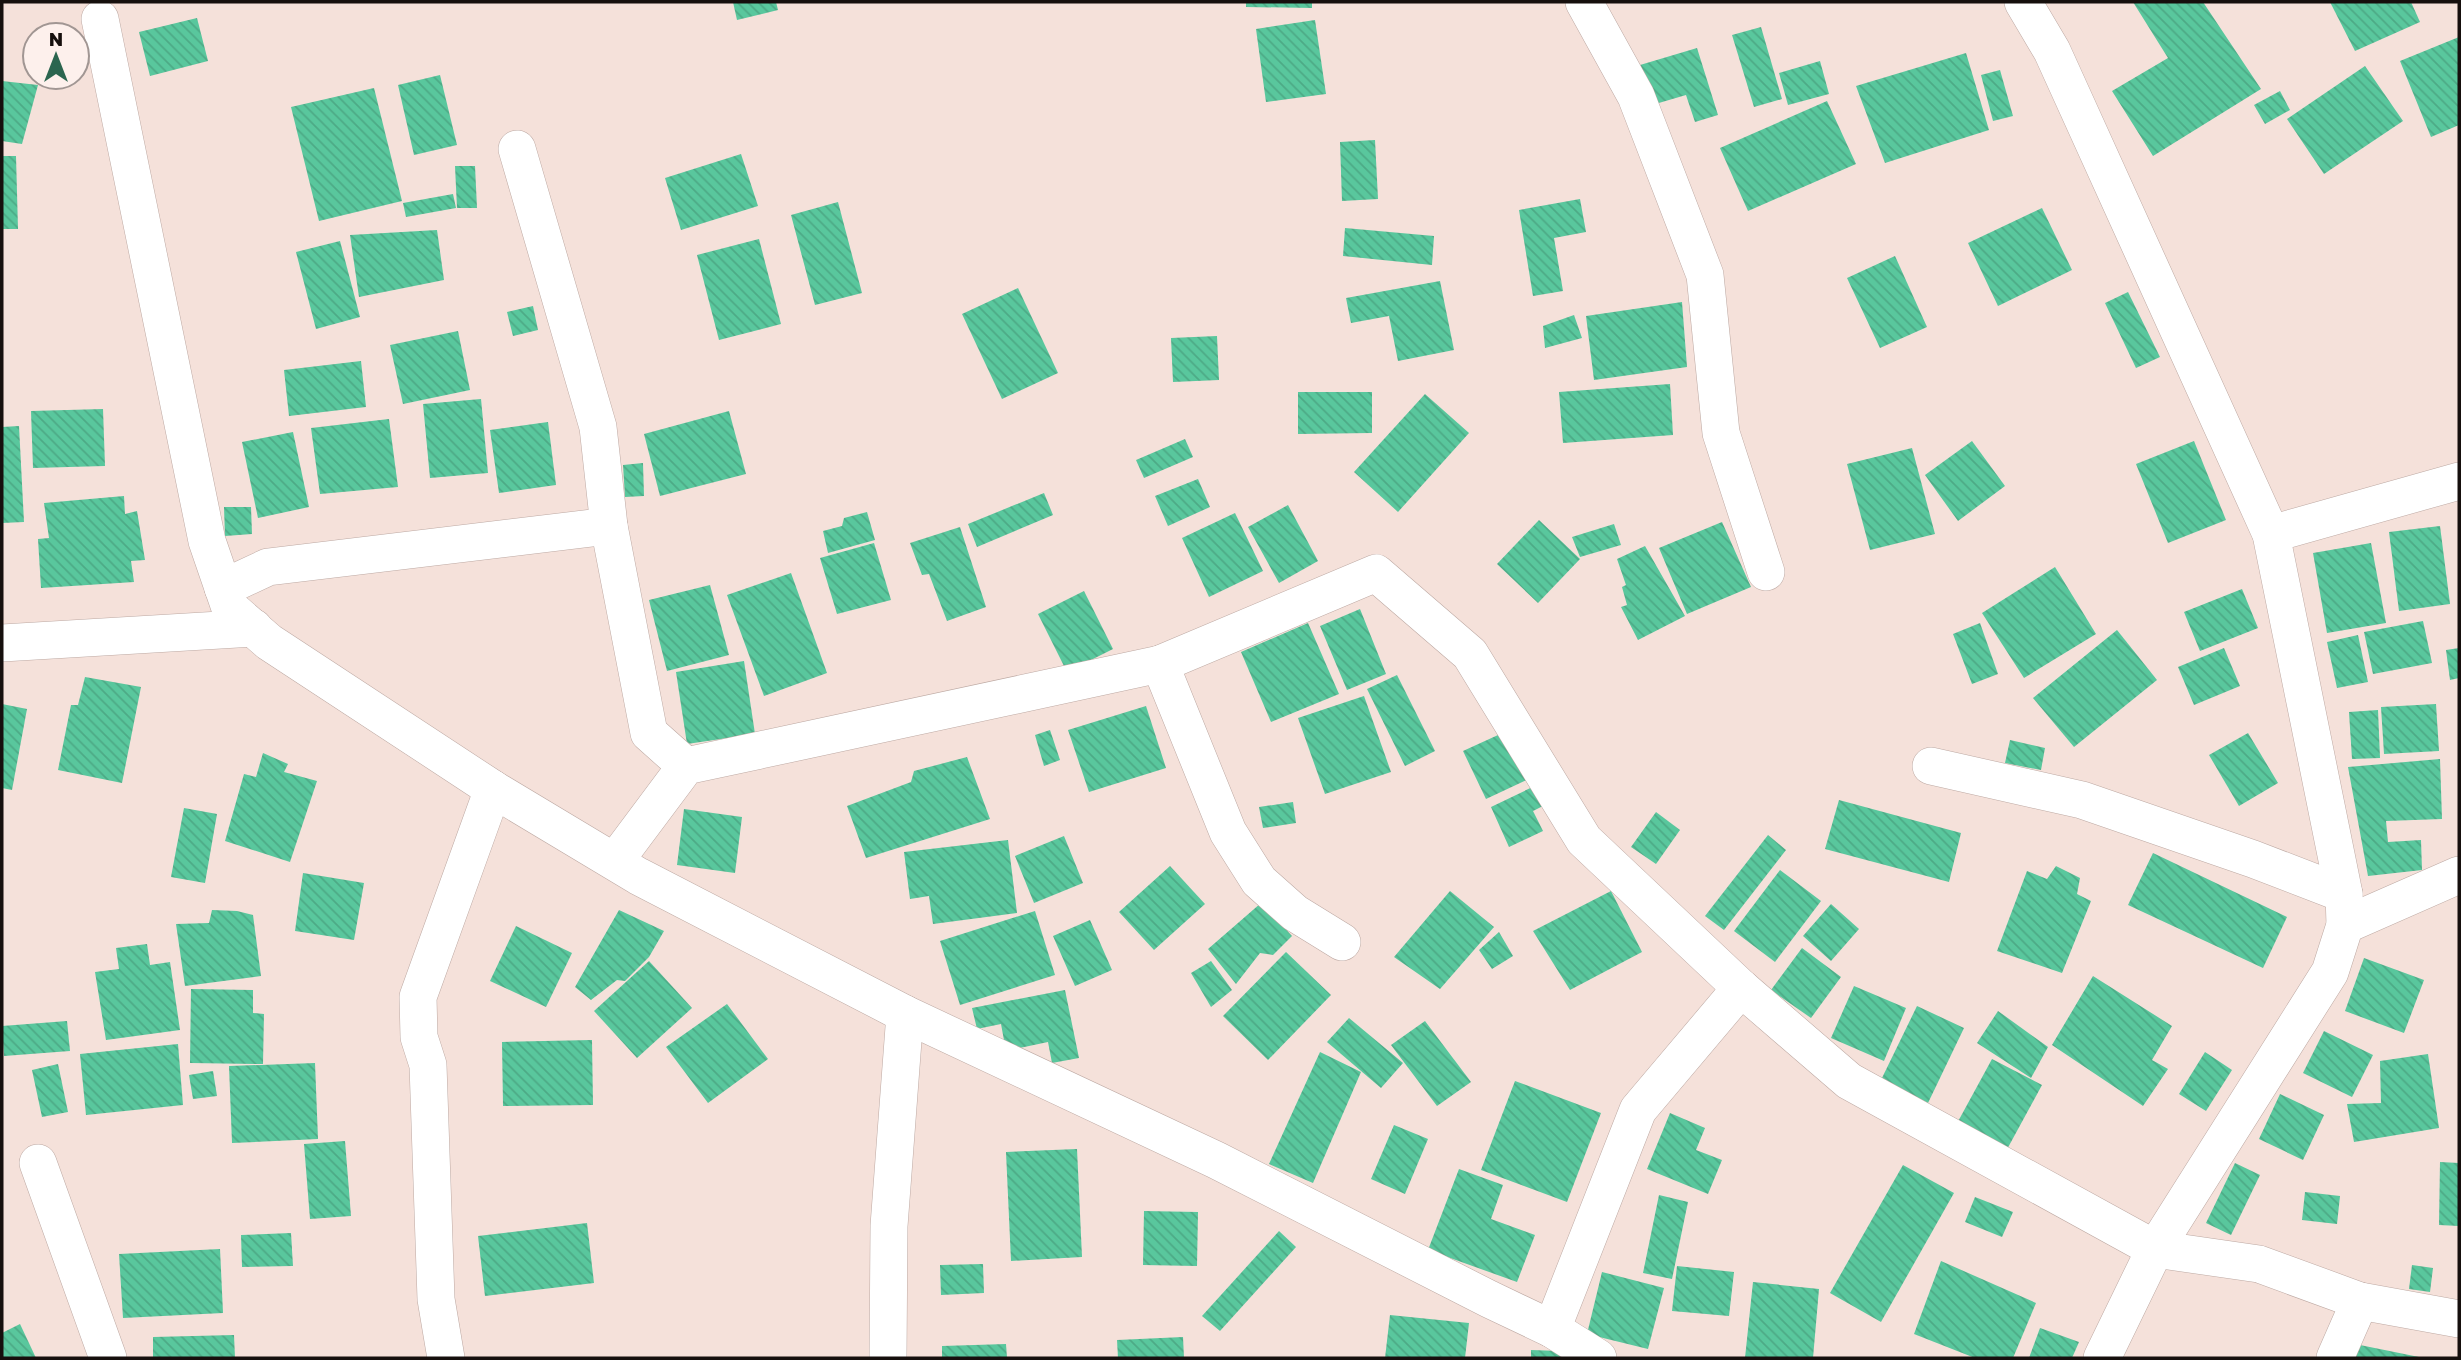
<svg xmlns="http://www.w3.org/2000/svg" width="2461" height="1360" viewBox="0 0 2461 1360" font-family="'Golos Text',sans-serif">
	<style>
		.building { fill: url(#building-back-hatch) }
		.lines { fill: none; stroke-linecap: round; stroke-linejoin: round }
		.minor-casing { stroke: #bda9a3; stroke-width: 38 }
		.minor { stroke: #fff; stroke-width: 37 }
	</style>
	<defs>
		<pattern id="building-back-hatch" width="6" height="6" patternUnits="userSpaceOnUse" patternTransform="scale(1.75)"><rect width="6" height="6" fill="#59c79d"/><path d="M-1 5l2 2M0 0l6 6M5-1l2 2" fill="none" stroke="#4daa86"/></pattern>
	</defs>
	<rect width="100%" height="100%" fill="#f5e1da"/>
	<!-- building -->
	<g class="building">
		<polygon points="733,2 776,2 778,10 737,20"/>
		<polygon points="1246,2 1312,2 1312,8 1246,7"/>
		<polygon points="2133,2 2203,2 2261,89 2153,156 2112,91 2168,58"/>
		<polygon points="2330,2 2411,2 2420,22 2355,51"/>
		<polygon points="197,18 208,61 150,76 139,32"/>
		<polygon points="1315,20 1326,94 1266,102 1256,29"/>
		<polygon points="1761,27 1782,99 1754,107 1732,35"/>
		<polygon points="2459,37 2459,125 2431,137 2400,61"/>
		<polygon points="1697,48 1718,115 1695,122 1686,95 1652,105 1640,65"/>
		<polygon points="1966,53 1989,130 1885,163 1856,86"/>
		<polygon points="1820,61 1829,94 1788,105 1779,73"/>
		<polygon points="2365,66 2403,121 2324,174 2287,119"/>
		<polygon points="2000,70 2013,116 1993,121 1981,75"/>
		<polygon points="440,75 457,145 414,155 398,85"/>
		<polygon points="2,81 38,85 22,144 2,141"/>
		<polygon points="374,88 402,201 319,221 291,107"/>
		<polygon points="2280,91 2290,110 2265,124 2254,105"/>
		<polygon points="1827,101 1856,164 1748,211 1720,148"/>
		<polygon points="1375,140 1378,199 1342,201 1340,142"/>
		<polygon points="741,154 758,206 681,230 665,178"/>
		<polygon points="2,156 16,156 18,229 2,229"/>
		<polygon points="455,166 475,166 477,208 457,208"/>
		<polygon points="453,194 456,208 406,217 403,203"/>
		<polygon points="1580,199 1586,232 1554,238 1563,291 1533,296 1519,210"/>
		<polygon points="838,202 862,293 815,305 791,215"/>
		<polygon points="2042,208 2072,270 1998,306 1968,243"/>
		<polygon points="1345,228 1434,236 1432,265 1343,256"/>
		<polygon points="437,230 444,280 359,297 350,235"/>
		<polygon points="759,239 781,324 719,340 697,255"/>
		<polygon points="340,241 360,317 316,329 296,252"/>
		<polygon points="1895,256 1927,327 1880,348 1847,278"/>
		<polygon points="1440,281 1454,350 1398,361 1389,316 1351,323 1346,298"/>
		<polygon points="1018,288 1058,373 1002,399 962,314"/>
		<polygon points="2128,292 2160,357 2136,368 2105,303"/>
		<polygon points="1682,302 1687,367 1594,380 1586,316"/>
		<polygon points="533,306 538,330 513,336 507,312"/>
		<polygon points="1574,315 1582,338 1545,348 1543,326"/>
		<polygon points="458,331 470,390 403,404 390,345"/>
		<polygon points="1217,336 1219,380 1173,382 1171,338"/>
		<polygon points="361,361 366,407 289,416 284,370"/>
		<polygon points="1670,384 1673,435 1563,443 1559,392"/>
		<polygon points="1298,392 1372,392 1372,433 1298,434"/>
		<polygon points="1425,394 1469,433 1398,512 1354,472"/>
		<polygon points="481,399 488,473 430,478 423,404"/>
		<polygon points="103,409 105,466 33,468 31,411"/>
		<polygon points="729,411 746,474 660,496 644,434"/>
		<polygon points="389,419 398,487 320,494 311,428"/>
		<polygon points="548,422 556,485 499,493 490,430"/>
		<polygon points="19,426 24,522 2,523 2,427"/>
		<polygon points="293,432 309,507 258,518 242,442"/>
		<polygon points="1185,439 1193,457 1144,478 1136,460"/>
		<polygon points="1972,441 2005,486 1958,521 1925,475"/>
		<polygon points="2194,441 2226,520 2168,543 2136,464"/>
		<polygon points="1912,448 1935,534 1870,550 1847,464"/>
		<polygon points="643,463 644,496 625,497 623,465"/>
		<polygon points="1198,479 1210,507 1168,526 1155,496"/>
		<polygon points="1044,493 1053,515 977,547 968,524"/>
		<polygon points="124,496 125,514 137,511 145,560 131,561 134,582 41,588 38,539 49,538 44,503"/>
		<polygon points="1288,505 1318,561 1279,583 1248,527"/>
		<polygon points="224,507 251,507 252,534 225,536"/>
		<polygon points="867,512 875,540 828,553 823,531 842,526 844,518"/>
		<polygon points="1235,513 1263,571 1209,597 1182,538"/>
		<polygon points="1539,520 1580,559 1538,603 1497,564"/>
		<polygon points="1722,522 1751,587 1687,614 1659,548"/>
		<polygon points="1614,524 1621,545 1580,557 1572,537"/>
		<polygon points="2440,526 2450,604 2399,611 2389,532"/>
		<polygon points="960,527 986,607 947,621 929,574 922,575 910,543"/>
		<polygon points="874,543 891,600 837,614 820,558"/>
		<polygon points="2371,543 2386,623 2327,633 2313,553"/>
		<polygon points="1645,546 1685,616 1638,640 1621,607 1627,605 1622,587 1626,585 1617,559"/>
		<polygon points="2055,567 2096,634 2024,678 1982,613"/>
		<polygon points="791,573 827,673 764,696 727,595"/>
		<polygon points="710,585 729,655 667,671 649,600"/>
		<polygon points="2242,589 2258,628 2200,651 2184,612"/>
		<polygon points="1084,591 1113,649 1067,672 1038,614"/>
		<polygon points="1360,609 1386,674 1347,690 1320,626"/>
		<polygon points="2423,621 2432,663 2373,674 2364,632"/>
		<polygon points="1308,623 1339,694 1271,722 1241,652"/>
		<polygon points="1980,623 1998,674 1972,684 1953,634"/>
		<polygon points="2117,630 2157,680 2074,747 2033,698"/>
		<polygon points="2358,635 2368,682 2337,688 2327,642"/>
		<polygon points="2224,648 2240,686 2194,705 2178,667"/>
		<polygon points="2459,648 2459,678 2450,680 2446,650"/>
		<polygon points="744,661 755,734 687,744 676,672"/>
		<polygon points="1397,675 1435,751 1405,766 1367,689"/>
		<polygon points="85,677 141,687 122,783 58,770 71,705 78,705"/>
		<polygon points="1364,696 1391,772 1325,794 1298,718"/>
		<polygon points="2,704 27,709 12,790 2,788"/>
		<polygon points="2436,704 2439,751 2384,754 2381,707"/>
		<polygon points="1146,706 1166,768 1089,792 1068,730"/>
		<polygon points="2378,710 2380,758 2352,759 2349,712"/>
		<polygon points="1050,730 1060,760 1044,766 1035,735"/>
		<polygon points="1509,730 1531,778 1486,799 1463,751"/>
		<polygon points="2248,733 2278,783 2239,806 2209,755"/>
		<polygon points="2010,740 2045,748 2041,770 2005,763"/>
		<polygon points="263,753 288,764 284,772 317,781 290,862 225,841 244,774 256,777"/>
		<polygon points="967,757 990,819 866,858 847,806 911,782 914,771"/>
		<polygon points="2440,759 2442,819 2386,821 2388,842 2421,840 2422,870 2368,876 2348,767"/>
		<polygon points="1545,781 1555,800 1533,811 1543,831 1509,847 1491,807"/>
		<polygon points="1839,800 1961,833 1949,882 1825,849"/>
		<polygon points="1293,802 1296,823 1263,828 1259,807"/>
		<polygon points="184,808 217,814 205,883 171,877"/>
		<polygon points="684,809 742,817 735,873 677,865"/>
		<polygon points="1656,812 1680,830 1656,864 1631,847"/>
		<polygon points="1768,835 1786,850 1724,930 1705,916"/>
		<polygon points="1064,836 1083,883 1034,903 1015,856"/>
		<polygon points="1008,840 1017,913 933,924 929,896 910,899 904,852"/>
		<polygon points="2153,853 2287,917 2263,968 2128,905"/>
		<polygon points="1170,866 1205,904 1154,950 1119,912"/>
		<polygon points="2056,866 2080,878 2077,894 2091,901 2062,973 1997,951 2027,871 2047,879"/>
		<polygon points="1780,870 1821,901 1775,962 1734,931"/>
		<polygon points="303,873 364,883 354,940 295,931"/>
		<polygon points="1450,891 1494,927 1440,989 1394,957"/>
		<polygon points="1611,891 1642,952 1570,990 1533,931"/>
		<polygon points="1261,903 1292,936 1273,955 1260,953 1236,984 1208,949"/>
		<polygon points="1831,904 1859,929 1831,961 1803,936"/>
		<polygon points="212,910 237,911 253,915 261,976 185,986 176,924 209,923"/>
		<polygon points="619,910 664,931 649,957 625,981 617,980 591,1000 575,987"/>
		<polygon points="1035,911 1055,975 960,1005 940,941"/>
		<polygon points="1090,920 1112,970 1075,986 1053,936"/>
		<polygon points="516,926 572,953 546,1007 490,981"/>
		<polygon points="1499,932 1513,956 1492,969 1479,950"/>
		<polygon points="147,944 150,965 170,962 180,1030 106,1040 95,972 119,969 116,948"/>
		<polygon points="1802,948 1841,977 1811,1018 1771,990"/>
		<polygon points="1286,952 1331,995 1268,1060 1223,1016"/>
		<polygon points="2364,958 2424,980 2404,1033 2345,1011"/>
		<polygon points="649,961 692,1008 637,1058 594,1011"/>
		<polygon points="1211,961 1232,990 1211,1007 1191,973"/>
		<polygon points="2093,976 2172,1026 2152,1060 2168,1069 2143,1106 2052,1045"/>
		<polygon points="1854,986 1906,1008 1884,1061 1831,1038"/>
		<polygon points="191,989 253,990 253,1013 264,1014 263,1064 190,1063"/>
		<polygon points="1065,990 1079,1058 1052,1063 1048,1042 1006,1051 1001,1024 977,1029 972,1008"/>
		<polygon points="727,1004 768,1059 708,1103 666,1047"/>
		<polygon points="1917,1006 1964,1028 1928,1103 1881,1080"/>
		<polygon points="1998,1011 2048,1047 2031,1078 1977,1043"/>
		<polygon points="1349,1018 1403,1063 1381,1088 1327,1042"/>
		<polygon points="67,1021 70,1051 4,1056 2,1026"/>
		<polygon points="1425,1021 1471,1082 1437,1106 1391,1045"/>
		<polygon points="2324,1031 2373,1055 2352,1097 2303,1073"/>
		<polygon points="592,1040 593,1105 503,1106 502,1042"/>
		<polygon points="178,1044 183,1105 86,1115 80,1054"/>
		<polygon points="1320,1052 1361,1072 1313,1183 1269,1164"/>
		<polygon points="2205,1052 2232,1070 2206,1111 2179,1094"/>
		<polygon points="2428,1054 2439,1128 2354,1142 2347,1104 2381,1103 2380,1061"/>
		<polygon points="1992,1059 2042,1085 2005,1153 1955,1127"/>
		<polygon points="315,1063 318,1139 232,1143 229,1066"/>
		<polygon points="58,1064 68,1112 42,1117 32,1070"/>
		<polygon points="213,1071 217,1096 193,1099 189,1075"/>
		<polygon points="1515,1081 1601,1113 1567,1202 1481,1170"/>
		<polygon points="2280,1094 2324,1115 2303,1160 2259,1139"/>
		<polygon points="1670,1113 1705,1128 1696,1150 1722,1160 1708,1194 1647,1169"/>
		<polygon points="1394,1125 1428,1139 1405,1194 1371,1179"/>
		<polygon points="345,1141 351,1216 310,1219 304,1144"/>
		<polygon points="1077,1149 1082,1257 1011,1261 1006,1152"/>
		<polygon points="2440,1162 2459,1163 2459,1226 2439,1225"/>
		<polygon points="2235,1163 2260,1175 2231,1235 2206,1223"/>
		<polygon points="1903,1165 1954,1193 1881,1322 1830,1293"/>
		<polygon points="1459,1169 1503,1185 1491,1219 1535,1235 1517,1282 1428,1250"/>
		<polygon points="2305,1192 2340,1196 2337,1224 2302,1220"/>
		<polygon points="1659,1195 1688,1202 1672,1279 1643,1273"/>
		<polygon points="1975,1197 2013,1212 2002,1237 1965,1222"/>
		<polygon points="1144,1211 1198,1212 1197,1266 1143,1265"/>
		<polygon points="587,1223 594,1283 485,1296 478,1236"/>
		<polygon points="1279,1231 1296,1247 1220,1331 1202,1316"/>
		<polygon points="291,1233 293,1266 242,1267 241,1235"/>
		<polygon points="220,1249 223,1313 123,1318 119,1254"/>
		<polygon points="1941,1261 2036,1303 2013,1358 1975,1358 1914,1334"/>
		<polygon points="983,1264 984,1293 941,1295 940,1265"/>
		<polygon points="2412,1265 2433,1268 2430,1292 2409,1289"/>
		<polygon points="1677,1266 1734,1272 1729,1316 1672,1311"/>
		<polygon points="1602,1272 1664,1288 1648,1349 1587,1334"/>
		<polygon points="1753,1282 1819,1289 1813,1358 1745,1358"/>
		<polygon points="1390,1315 1469,1323 1465,1358 1385,1358"/>
		<polygon points="20,1324 36,1358 2,1358 2,1333"/>
		<polygon points="2040,1328 2079,1342 2072,1358 2029,1358"/>
		<polygon points="234,1335 235,1358 153,1358 153,1337"/>
		<polygon points="1183,1337 1184,1358 1118,1358 1117,1340"/>
		<polygon points="1006,1344 1007,1358 942,1358 942,1346"/>
		<polygon points="2355,1344 2419,1357 2419,1358 2352,1358"/>
		<polygon points="1531,1350 1560,1351 1560,1358 1531,1358"/>
	</g>
	<g class="lines">
		<!-- minor casing -->
		<g class="minor-casing">
			<g id="minor">
				<polyline points="1584,2 1636,96 1705,275 1721,433 1766,572"/>
				<polyline points="2023,2 2052,51 2271,534 2344,894 2345,925 2330,972 2155,1249 2102,1358"/>
				<polyline points="100,19 207,541 230,608 269,642 493,789 638,876 905,1014 1216,1160 1489,1299 1552,1329 1598,1358"/>
				<polyline points="517,149 598,427 609,526 649,733 686,766"/>
				<polyline points="2271,534 2459,481"/>
				<polyline points="223,588 268,567 609,526"/>
				<polyline points="2,643 254,628"/>
				<polyline points="1160,664 1228,832 1259,881 1295,913 1342,942"/>
				<polyline points="1931,766 2082,800 2253,859 2344,894"/>
				<polyline points="615,861 686,766 1160,664 1376,573 1470,654 1584,840 1741,988 1849,1081 2155,1249 2259,1264 2360,1301 2459,1319"/>
				<polyline points="2345,925 2459,875"/>
				<polyline points="38,1163 108,1358"/>
				<polyline points="1552,1329 1638,1110 1741,988"/>
				<polyline points="446,1358 436,1299 428,1065 419,1037 418,997 493,789"/>
				<polyline points="888,1358 889,1226 905,1014"/>
				<polyline points="2335,1358 2360,1301"/>
			</g>
		</g>
		<!-- minor -->
		<use href="#minor" class="minor"/>
	</g>
	<!-- border -->
	<rect width="2461" height="1360" fill="none" stroke="#160f0d" stroke-width="7"/>
	<!-- north arrow -->
	<g transform="translate(56 56)"><circle r="33" fill="#fdf0ec" stroke="#a19693" stroke-width="2"/>
	<path d="M0-5L12 26L0 18L-12 26Z" fill="#2b654f"/>
	<text y="-10" font-size="19" font-weight="bold" text-anchor="middle" fill="#160f0d">N</text>
	</g>
</svg>
